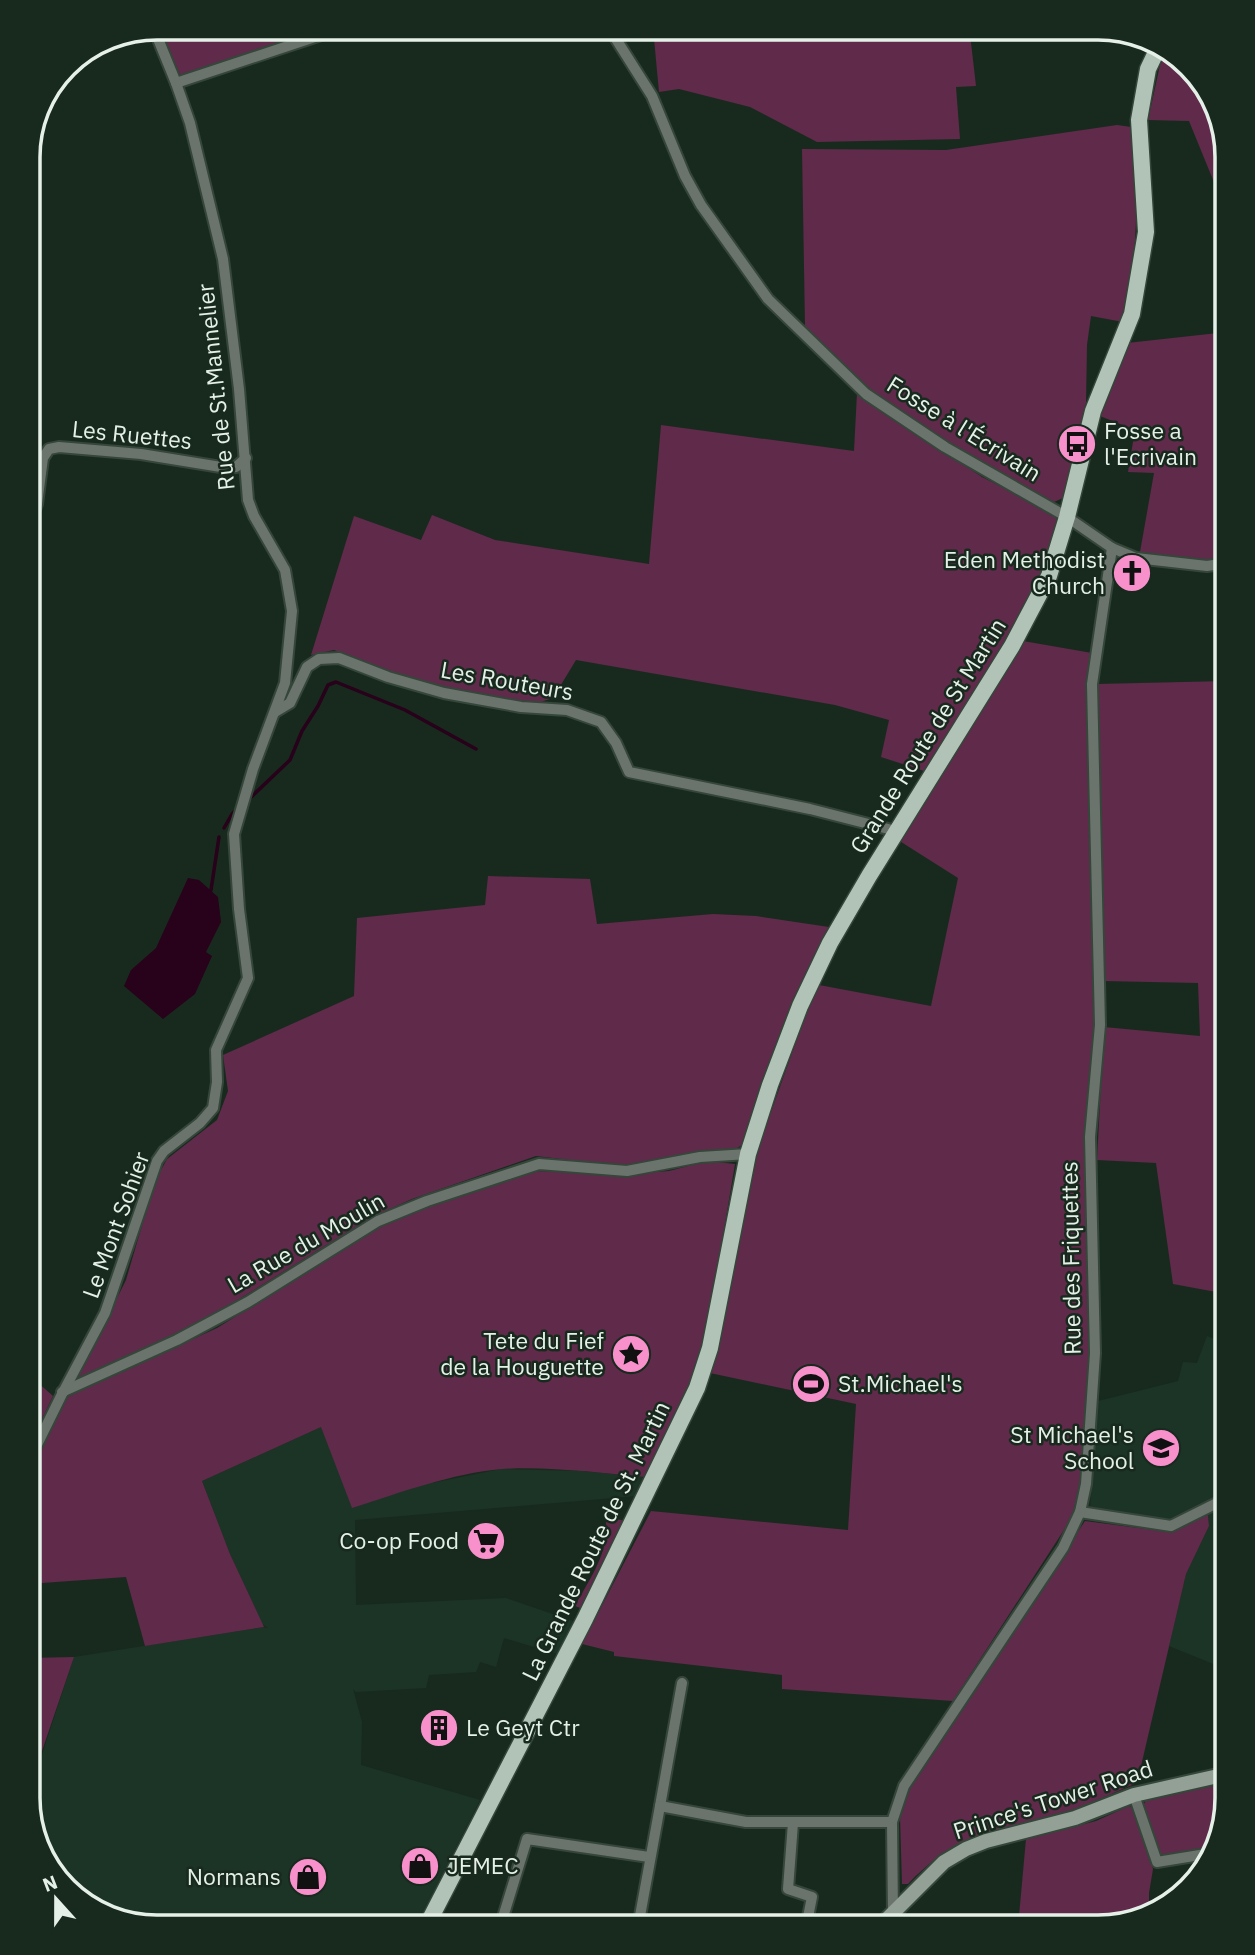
<svg xmlns="http://www.w3.org/2000/svg" width="1255" height="1955" viewBox="0 0 1255 1955" font-family="'IBM Plex Sans',sans-serif">
	<style>
		.built { fill: #1c3425 }
		.green { fill: #602a4a }
		.water { fill: #28011a }
		.lines { fill: none; stroke-linecap: round; stroke-linejoin: round }
		.stream { stroke: #28011a; stroke-width: 3.5 }
		.street-casing { stroke: #35463a; stroke-width: 14 }
		.secondary-casing { stroke: #35463a; stroke-width: 18 }
		.primary-casing { stroke: #35463a; stroke-width: 19 }
		.street { stroke: #6b736d; stroke-width: 10 }
		.secondary { stroke: #92a096; stroke-width: 14 }
		.primary { stroke: #b1c3b6; stroke-width: 16 }
		.labels { text-anchor: middle; stroke-width: 5; stroke-linejoin: round; paint-order: stroke }
		.street-label { font-size: 23px; fill: #e5f1e8; stroke: #182a1e }
		.poi-label { font-size: 23px; fill: #e5f1e8; stroke: #182a1e; text-anchor: end }
		.rim { fill: none; stroke: #e5f1e8; stroke-width: 3.5 }
	</style>
	<rect width="100%" height="100%" fill="#182a1e"/>
	<!-- built -->
	<g class="built">
		<polygon points="1207,1336 1227,1344 1227,1494 1172,1521 1090,1509 1098,1401 1178,1381 1183,1362 1197,1363"/>
		<polygon points="321,1427 432,1483 501,1469 582,1471 646,1477 637,1496 355,1520 356,1605 506,1598 576,1622 561,1655 504,1638 496,1667 480,1662 476,1672 429,1675 426,1688 356,1692 353,1689 362,1722 361,1765 480,1800 416,1927 150,1927 86,1905 42,1855 28,1797 74,1657 264,1627 268,1628 262,1624 230,1554 202,1481"/>
		<polygon points="1227,1506 1227,1657 1223,1668 1169,1646 1186,1574 1209,1526 1208,1515"/>
	</g>
	<!-- green -->
	<g class="green">
		<polygon points="160,28 325,28 180,75"/>
		<polygon points="653,28 812,28 813,35 970,34 976,86 956,87 960,139 817,142 750,107 679,89 659,92"/>
		<polygon points="1169,50 1213,100 1227,158 1227,214 1189,121 1148,120 1160,65"/>
		<polygon points="1117,125 1131,127 1137,204 1133,276 1123,322 1091,316 1087,345 1086,403 1063,498 1054,502 965,454 870,391 805,326 802,149 946,150"/>
		<polygon points="1227,332 1227,558 1212,561 1140,552 1154,473 1128,472 1135,430 1100,416 1127,343"/>
		<polygon points="857,393 982,477 1060,516 1040,582 999,655 924,771 881,757 889,720 835,705 576,660 553,698 534,704 445,688 383,669 334,650 311,655 354,516 421,540 432,515 495,540 649,564 661,425 854,451"/>
		<polygon points="1023,641 1092,653 1095,993 1094,1050 1084,1133 1092,1355 1078,1504 1075,1513 953,1701 782,1689 782,1675 614,1656 614,1652 582,1644 651,1511 848,1530 856,1404 710,1373 755,1157 808,1008 819,985 931,1006 958,878 898,840"/>
		<polygon points="1227,681 1227,1294 1173,1284 1156,1163 1097,1160 1104,1027 1200,1036 1198,983 1103,981 1097,684"/>
		<polygon points="488,876 590,879 597,924 713,914 756,916 829,927 787,1023 746,1143 737,1148 645,1163 612,1165 536,1156 412,1199 370,1218 220,1311 153,1347 77,1379 126,1280 155,1181 167,1159 217,1120 228,1091 223,1055 354,996 357,918 485,905"/>
		<path d="M 707,1161 L 735,1164 L 702,1361 L 646,1477 C 599,1473 549,1466 502,1469 C 453,1473 399,1493 352,1508 L 321,1427 L 202,1481 L 230,1554 L 264,1627 L 145,1646 L 126,1577 L 28,1584 L 28,1472 L 66,1397 L 217,1328 L 382,1225 L 426,1206 L 535,1171 L 628,1174 L 669,1171 Z"/>
		<polygon points="28,1374 53,1396 28,1448"/>
		<path d="M 1208,1515 L 1209,1526 L 1186,1574 L 1137,1783 C 1110,1794 1084,1807 1057,1816 C 994,1836 957,1832 908,1884 L 902,1884 L 900,1817 L 909,1788 L 1085,1521 L 1170,1532 Z"/>
		<path d="M 605,1516 L 625,1521 L 583,1609 L 575,1606 C 590,1578 612,1549 605,1516 Z"/>
		<polygon points="74,1657 28,1792 28,1658"/>
		<polygon points="1227,1780 1227,1798 1213,1848 1159,1858 1142,1808 1147,1798"/>
		<polygon points="1129,1806 1136,1809 1141,1822 1153,1869 1149,1893 1149,1915 1097,1927 1018,1927 1026,1839 1096,1821"/>
	</g>
	<!-- water -->
	<polygon class="water" points="188,878 199,880 218,897 221,922 206,952 212,956 195,994 163,1019 124,986 131,970 156,948"/>
	<g class="lines">
		<!-- stream -->
		<g class="stream">
			<polyline points="248,800 290,760 302,731 318,706 328,685 336,682 405,710 476,749"/>
			<polyline points="224,828 232,814 237,809"/>
			<polyline points="211,890 219,837"/>
		</g>
		<!-- street casing -->
		<g class="street-casing">
			<g id="street">
				<polyline points="609,28 652,96 685,176 701,205 768,299 866,394 945,447 1067,517 1112,548 1136,558 1207,566 1227,563"/>
				<polyline points="176,83 342,28"/>
				<polyline points="28,527 37,504 43,458 49,449 59,447 141,454 227,468 236,467 246,458"/>
				<polyline points="275,712 290,703 307,667 319,659 339,658 388,677 444,693 521,707 567,710 601,722 616,743 629,772 810,809 896,831"/>
				<polyline points="62,1392 177,1340 248,1302 378,1221 427,1201 539,1164 627,1171 700,1157 748,1154"/>
				<polyline points="28,1463 61,1396 105,1313 157,1161 164,1151 200,1123 213,1108 217,1082 216,1050 248,978 239,909 234,834 253,769 285,683 292,611 285,570 254,516 248,500 239,389 223,259 190,123 176,83 154,29"/>
				<polyline points="1080,1512 1171,1526 1227,1498"/>
				<polyline points="1134,1795 1157,1862 1212,1853"/>
				<polyline points="660,1806 682,1683"/>
				<polyline points="793,1823 788,1889 812,1897 806,1927"/>
				<polyline points="893,1914 892,1822 904,1786 1063,1548 1080,1512 1086,1484 1095,1353 1090,1137 1100,1025 1092,684 1112,548"/>
				<polyline points="500,1927 527,1839 649,1857"/>
				<polyline points="638,1927 660,1806 746,1822 892,1822"/>
			</g>
		</g>
		<!-- secondary casing -->
		<g class="secondary-casing">
			<polyline id="secondary" points="879,1927 944,1862 966,1849 986,1841 1075,1818 1134,1795 1227,1774"/>
		</g>
		<!-- primary casing -->
		<g class="primary-casing">
			<polyline id="primary" points="426,1927 585,1619 697,1388 710,1348 748,1154 770,1085 800,1006 830,943 869,876 1012,646 1049,576 1067,517 1093,411 1132,314 1146,232 1139,120 1148,69 1159,46"/>
		</g>
		<!-- street -->
		<use href="#street" class="street"/>
		<!-- secondary -->
		<use href="#secondary" class="secondary"/>
		<!-- primary -->
		<use href="#primary" class="primary"/>
	</g>
	<!-- icons -->
	<defs>
		<g id="bus-disc" transform="scale(2.0125)"><circle r="9.5" fill="#f890cb" stroke="#182a1e"/><path d="M-5-6H5V4H4V6H2V4H-2V6H-4V4H-5ZM-3.5-4V0h7V-4ZM-3.5 1.2v1.5H-2V1.2ZM2 1.2v1.5H3.5V1.2Z" fill="#111"/></g>
		<g id="church-disc" transform="scale(2.0125)"><circle r="9.5" fill="#f890cb" stroke="#182a1e"/><path d="M-1.2-6h2.4v3.5h3.3v2.4h-3.3V6h-2.4V-.1h-3.3v-2.4h3.3Z" fill="#111"/></g>
		<g id="sight-disc" transform="scale(2.0125)"><circle r="9.5" fill="#f890cb" stroke="#182a1e"/><path d="M0-6L1.8-2.2L6-1.7L2.9 1.2L3.7 5.4L0 3.3L-3.7 5.4L-2.9 1.2L-6-1.7L-1.8-2.2Z" fill="#111"/></g>
		<g id="stadium-disc" transform="scale(2.0125)"><circle r="9.5" fill="#f890cb" stroke="#182a1e"/><path d="M0-5a6.5 5 0 1 0 0 10a6.5 5 0 1 0 0-10ZM-3.5-1.8h7v3.6h-7Z" fill="#111"/></g>
		<g id="school-disc" transform="scale(2.0125)"><circle r="9.5" fill="#f890cb" stroke="#182a1e"/><path d="M0-5L7-2L0 1L-7-2ZM-4 1L0 2.5L4 1V4Q0 6-4 4Z" fill="#111"/></g>
		<g id="supermarket-disc" transform="scale(2.0125)"><circle r="9.5" fill="#f890cb" stroke="#182a1e"/><path d="M-6-5.5h2.5l.6 2H6L4.5 2H-2.5L-4.4-4H-6ZM-1.5 3.2a1.3 1.3 0 1 0 .1 0ZM3 3.2a1.3 1.3 0 1 0 .1 0Z" fill="#111"/></g>
		<g id="building-disc" transform="scale(2.0125)"><circle r="9.5" fill="#f890cb" stroke="#182a1e"/><path d="M-4-6H4V6H1V3H-1V6H-4ZM-2.5-4.3h1.7v1.8h-1.7ZM.8-4.3h1.7v1.8H.8ZM-2.5-1h1.7V.8h-1.7ZM.8-1h1.7V.8H.8Z" fill="#111"/></g>
		<g id="shop-disc" transform="scale(2.0125)"><circle r="9.5" fill="#f890cb" stroke="#182a1e"/><path d="M-5-2.5h2.3a2.7 3.5 0 0 1 5.4 0H5L5.5 6h-11ZM-1.5-2.5h3a1.5 2.3 0 0 0-3 0Z" fill="#111"/></g>
	</defs>
	<g fill-rule="evenodd">
		<use href="#bus-disc" x="1077" y="444"/>
		<use href="#church-disc" x="1132" y="573"/>
		<use href="#sight-disc" x="631" y="1354"/>
		<use href="#stadium-disc" x="811" y="1384"/>
		<use href="#school-disc" x="1161" y="1448"/>
		<use href="#supermarket-disc" x="486" y="1541"/>
		<use href="#building-disc" x="439" y="1728"/>
		<use href="#shop-disc" x="420" y="1866"/>
		<use href="#shop-disc" x="308" y="1877"/>
	</g>
	<g class="labels">
		<!-- street labels -->
		<g class="street-label">
			<text transform="translate(216 387) rotate(-96)" y="8">Rue de St.Mannelier</text>
			<text transform="translate(964 429) rotate(32)" y="8">Fosse à l'Écrivain</text>
			<text transform="translate(132 435) rotate(6)" y="8">Les Ruettes</text>
			<text transform="translate(507 681) rotate(10)" y="8">Les Routeurs</text>
			<text transform="translate(928 736) rotate(-58)" y="8">Grande Route de St Martin</text>
			<text transform="translate(116 1225) rotate(-70)" y="8">Le Mont Sohier</text>
			<text transform="translate(306 1243) rotate(-30)" y="8">La Rue du Moulin</text>
			<text transform="translate(1071 1258) rotate(-91)" y="8">Rue des Friquettes</text>
			<text transform="translate(596 1541) rotate(-64)" y="8">La Grande Route de St. Martin</text>
			<text transform="translate(1053 1800) rotate(-18)" y="8">Prince's Tower Road</text>
		</g>
		<!-- poi labels -->
		<g class="poi-label">
			<text x="1104" y="439" text-anchor="start">Fosse a<tspan x="1104" dy="26">l'Ecrivain</tspan></text>
			<text x="1105" y="568">Eden Methodist<tspan x="1105" dy="26">Church</tspan></text>
			<text x="604" y="1349">Tete du Fief<tspan x="604" dy="26">de la Houguette</tspan></text>
			<text x="838" y="1392" text-anchor="start">St.Michael's</text>
			<text x="1134" y="1443">St Michael's<tspan x="1134" dy="26">School</tspan></text>
			<text x="459" y="1549">Co-op Food</text>
			<text x="466" y="1736" text-anchor="start">Le Geyt Ctr</text>
			<text x="447" y="1874" text-anchor="start">JEMEC</text>
			<text x="281" y="1885">Normans</text>
		</g>
	</g>
	<!-- crop -->
	<path d="M0 0H1255V1955H0ZM157 40H1098A117 117 0 0 1 1215 157V1798A117 117 0 0 1 1098 1915H157A117 117 0 0 1 40 1798V157A117 117 0 0 1 157 40Z" fill="#182a1e" fill-rule="evenodd"/>
	<path class="rim" d="M157 40H1098A117 117 0 0 1 1215 157V1798A117 117 0 0 1 1098 1915H157A117 117 0 0 1 40 1798V157A117 117 0 0 1 157 40Z"/>
	<!-- north arrow -->
	<g transform="translate(56 1899) rotate(339)" stroke="#182a1e" stroke-width="5" paint-order="stroke">
	<path d="M0-5L12 26L0 18L-12 26Z" fill="#e5f1e8"/>
	<text y="-10" font-size="19" font-weight="bold" text-anchor="middle" fill="#e5f1e8">N</text>
	</g>
</svg>
